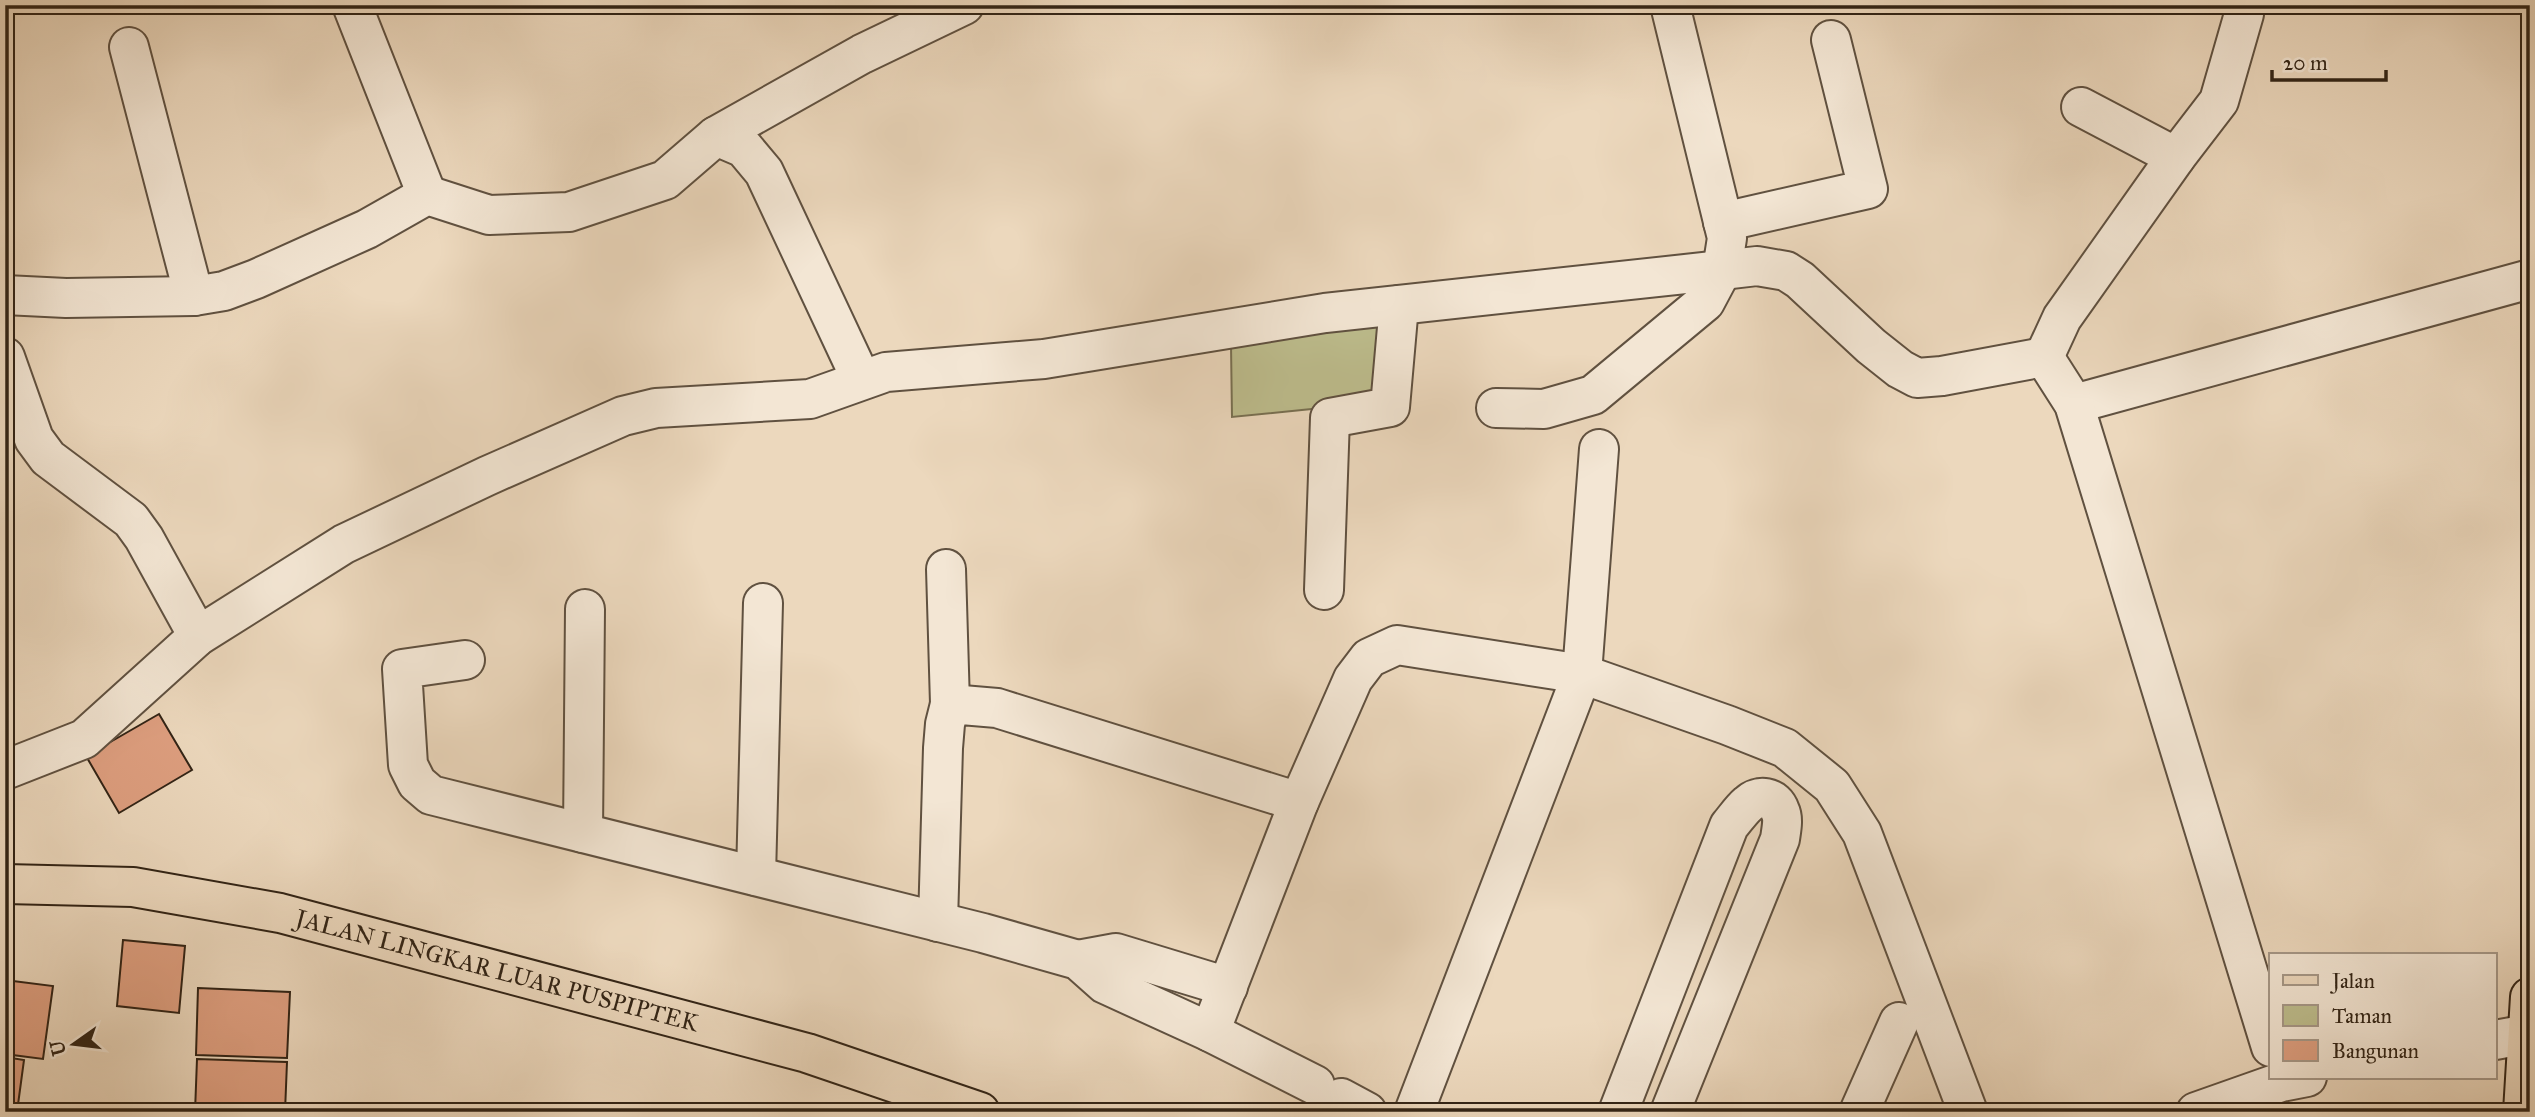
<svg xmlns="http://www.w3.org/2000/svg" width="2535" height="1117" viewBox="0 0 2535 1117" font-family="'IM FELL Great Primer',serif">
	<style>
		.green { fill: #bdbd8d; stroke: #787052; stroke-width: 2 }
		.building { fill: #de9f80; stroke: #322416; stroke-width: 2 }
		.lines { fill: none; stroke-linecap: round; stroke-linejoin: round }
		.street-casing { stroke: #605140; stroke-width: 42 }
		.primary-casing { stroke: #322416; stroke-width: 42 }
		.street { stroke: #f3e6d4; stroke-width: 38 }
		.primary { stroke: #ecd8bd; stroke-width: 38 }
		.labels { text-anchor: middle; stroke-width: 5; stroke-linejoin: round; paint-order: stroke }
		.street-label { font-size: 24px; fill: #322416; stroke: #f3e6d4 }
	</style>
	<rect width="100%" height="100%" fill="#ecd8bd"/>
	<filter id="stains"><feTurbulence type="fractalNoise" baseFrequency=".00286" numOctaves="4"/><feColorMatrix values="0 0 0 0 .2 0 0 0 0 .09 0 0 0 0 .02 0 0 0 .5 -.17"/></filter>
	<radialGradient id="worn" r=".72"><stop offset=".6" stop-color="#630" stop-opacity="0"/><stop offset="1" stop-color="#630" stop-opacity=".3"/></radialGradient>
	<!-- green -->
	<polygon class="green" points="1383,321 1380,402 1232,417 1231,345"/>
	<!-- building -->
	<g class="building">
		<polygon points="159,714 192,770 119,813 86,756"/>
		<polygon points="123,940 185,946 179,1013 117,1006"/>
		<polygon points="5,980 53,986 43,1059 5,1054"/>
		<polygon points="198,988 290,992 287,1058 196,1055"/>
		<polygon points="5,1057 24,1060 17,1112 5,1112"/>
		<polygon points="197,1059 287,1062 285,1112 195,1112"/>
	</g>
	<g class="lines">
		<!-- street casing -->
		<g class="street-casing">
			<g id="street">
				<polyline points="352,5 427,195"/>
				<polyline points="129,47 194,296"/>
				<polyline points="2081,107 2176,157"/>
				<polyline points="716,136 862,54 964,5"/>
				<polyline points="1723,222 1868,189 1831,40"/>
				<polyline points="5,295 66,298 194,296 224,291 256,279 367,229 427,195 489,215 569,212 665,180 716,136 744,148 764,172 861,379"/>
				<polyline points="5,357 34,439 48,458 131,520 144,538 198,636"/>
				<polyline points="2044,357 2062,318 2176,157 2219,101 2244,14 2245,5"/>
				<polyline points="2074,404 2530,279"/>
				<polyline points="1496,408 1544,409 1593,395 1705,302 1722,270 1727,238 1670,5"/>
				<polyline points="946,569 950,704"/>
				<polyline points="1324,590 1330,418 1390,407 1399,305"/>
				<polyline points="465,660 402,669 408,765 417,783 431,795 983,933 1078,960 1105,984 1210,1032 1315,1085"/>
				<polyline points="5,770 84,739 198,636 344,544 487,476 623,416 656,408 810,399 886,372 1044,359 1325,313 1722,270 1757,266 1786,271 1800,280 1871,346 1900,369 1917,378 1942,376 2044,357 2074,404 2271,1047"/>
				<polyline points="583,833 585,609"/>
				<polyline points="756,876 763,603"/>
				<polyline points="938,922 943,748 945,724 950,704 997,708 1299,802"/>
				<polyline points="1078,960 1116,953 1228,987"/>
				<polyline points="1210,1032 1299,802 1353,679 1369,658 1397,645 1582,674 1727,725 1785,748 1832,786 1862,833 1968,1112"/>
				<polyline points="2495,1040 2528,1034"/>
				<polyline points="1341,1098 1367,1112"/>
				<polyline points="1414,1112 1582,674 1599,449"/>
				<path d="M 1618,1112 L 1729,826 C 1735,819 1741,810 1748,804 C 1759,794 1775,796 1780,811 C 1784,819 1781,831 1780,839 L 1670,1112"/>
				<polyline points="1859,1112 1899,1022"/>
				<polyline points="2196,1112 2281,1082 2307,1077"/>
			</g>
		</g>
		<!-- primary casing -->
		<g class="primary-casing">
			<g id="primary">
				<path id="s1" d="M 5,884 L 133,887 L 280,913 L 807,1053 L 980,1112"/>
				<polyline points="2523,1112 2530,997"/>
			</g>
		</g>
		<!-- street -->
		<use href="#street" class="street"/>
		<!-- primary -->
		<use href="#primary" class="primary"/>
	</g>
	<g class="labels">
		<!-- street labels -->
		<g class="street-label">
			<text dy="8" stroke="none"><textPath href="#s1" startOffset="502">JALAN LINGKAR LUAR PUSPIPTEK</textPath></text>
		</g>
	</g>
	<!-- margin -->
	<rect width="2535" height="1117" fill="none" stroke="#ecd8bd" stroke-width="28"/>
	<rect x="7" y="7" width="2521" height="1103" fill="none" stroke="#322416" stroke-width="3.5"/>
	<rect x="14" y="14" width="2507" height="1089" fill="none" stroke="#322416" stroke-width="2"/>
	<!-- legend -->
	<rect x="2269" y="953" width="228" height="126" fill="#f3e6d4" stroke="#a69888" stroke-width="2"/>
	<rect x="2283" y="975" width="35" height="10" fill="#ecd8bd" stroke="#a69888" stroke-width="2"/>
	<text x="2332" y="988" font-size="21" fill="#322416">Jalan</text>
	<rect x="2283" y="1005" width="35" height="21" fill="#bdbd8d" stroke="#a69888" stroke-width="2"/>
	<text x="2332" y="1023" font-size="21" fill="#322416">Taman</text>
	<rect x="2283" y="1040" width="35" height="21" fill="#de9f80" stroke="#a69888" stroke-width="2"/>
	<text x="2332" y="1058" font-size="21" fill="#322416">Bangunan</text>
	<!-- north arrow -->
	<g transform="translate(74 1044) rotate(256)" stroke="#f3e6d4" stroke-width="5" paint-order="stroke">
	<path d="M0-5L12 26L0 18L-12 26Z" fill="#322416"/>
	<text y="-10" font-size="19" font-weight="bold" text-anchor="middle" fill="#322416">U</text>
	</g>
	<!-- scale -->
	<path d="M2272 70v10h114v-10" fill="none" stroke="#322416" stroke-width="3.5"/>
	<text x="2283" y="70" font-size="21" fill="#322416" stroke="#f3e6d4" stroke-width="5" paint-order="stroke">20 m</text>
	<rect width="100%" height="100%" filter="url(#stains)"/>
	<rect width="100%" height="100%" fill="url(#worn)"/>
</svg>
